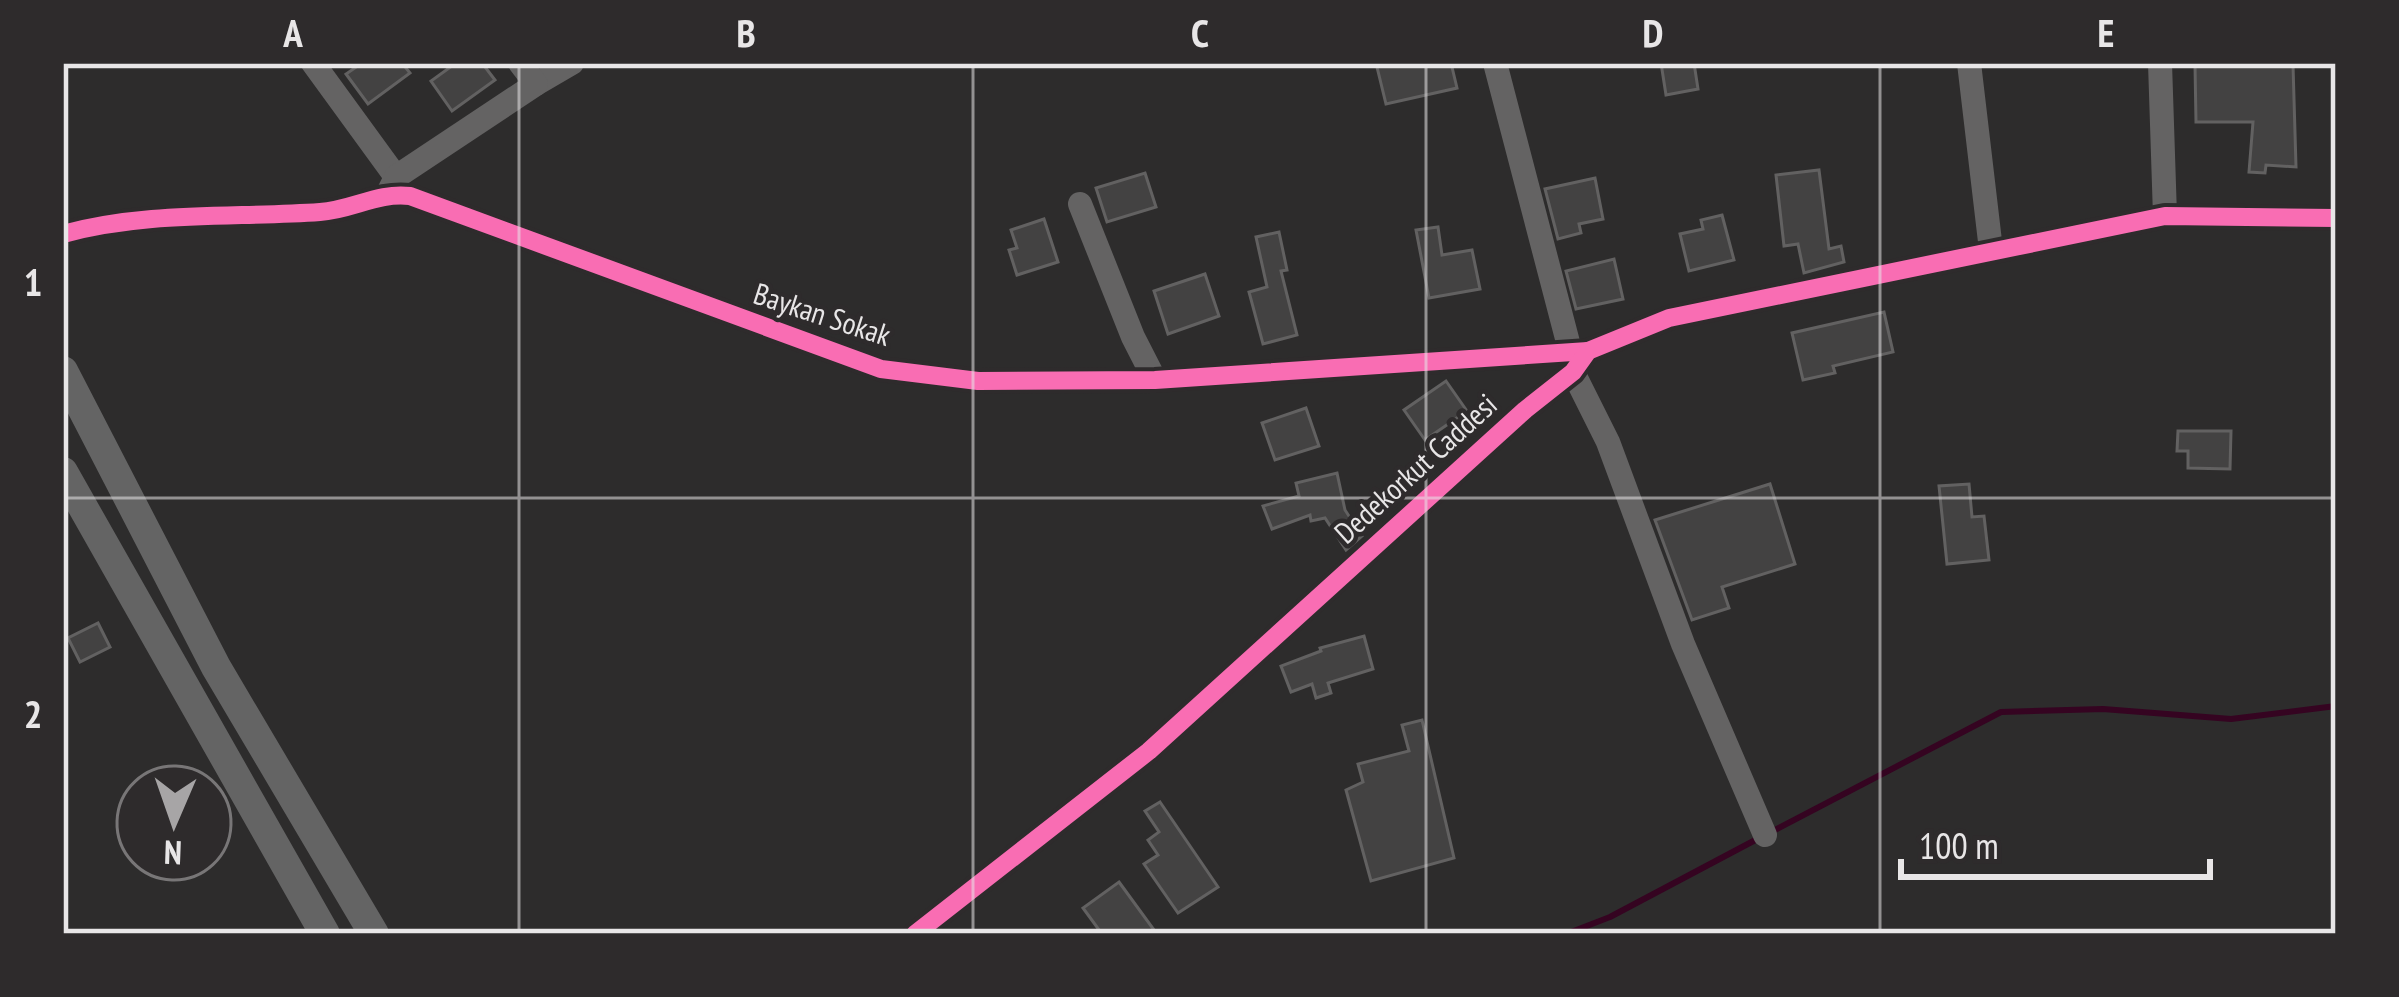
<svg xmlns="http://www.w3.org/2000/svg" width="2399" height="997" viewBox="0 0 2399 997" font-family="'PT Sans Narrow',sans-serif">
	<style>
		.lines { fill: none; stroke-linecap: round; stroke-linejoin: round }
		.stream { stroke: #350421; stroke-width: 6 }
		.building { fill: #434242; stroke: #626161; stroke-width: 3 }
		.minor { stroke: #646363; stroke-width: 24 }
		.major { stroke: #646464; stroke-width: 30 }
		.cycleway-casing { stroke: #2e2b2c; stroke-width: 26 }
		.cycleway { stroke: #f96db3; stroke-width: 18 }
		.grid { fill: none; stroke: #e8e6e7; stroke-width: 3; stroke-opacity: 0.55 }
		.labels { text-anchor: middle; stroke-width: 9; stroke-linejoin: round; paint-order: stroke }
		.street-label { font-size: 30px; fill: #e8e6e7; stroke: #2e2b2c }
		.neatline { fill: none; stroke: #e8e6e7; stroke-width: 4.5 }
		.grid-label { font-size: 39px; text-anchor: middle; font-weight: bold; fill: #e8e6e7 }
	</style>
	<rect width="100%" height="100%" fill="#2d2c2c"/>
	<g class="lines">
		<!-- stream -->
		<g class="stream">
			<polyline points="1773,831 2001,712 2103,709 2231,719 2336,706"/>
			<polyline points="1566,934 1610,917 1761,837"/>
		</g>
	</g>
	<!-- building -->
	<g class="building">
		<polygon points="362,63 402,63 410,73 368,104 346,74"/>
		<polygon points="456,63 482,63 495,80 452,111 431,81"/>
		<polygon points="1376,63 1451,63 1457,88 1386,104"/>
		<polygon points="1661,63 1694,63 1698,89 1666,95"/>
		<polygon points="2195,65 2293,65 2296,167 2266,165 2265,173 2249,172 2253,122 2196,122"/>
		<polygon points="1819,170 1829,249 1841,246 1844,262 1804,273 1798,244 1784,246 1776,175"/>
		<polygon points="1145,173 1156,207 1107,222 1096,188"/>
		<polygon points="1595,178 1603,219 1579,224 1581,233 1558,239 1545,189"/>
		<polygon points="1722,215 1734,260 1689,271 1680,234 1703,229 1701,220"/>
		<polygon points="1044,219 1058,262 1017,275 1009,250 1017,248 1011,230"/>
		<polygon points="1438,227 1442,255 1472,250 1480,289 1429,298 1416,230"/>
		<polygon points="1279,232 1287,270 1281,271 1297,335 1263,344 1249,292 1267,287 1256,237"/>
		<polygon points="1614,259 1623,299 1576,309 1566,271"/>
		<polygon points="1205,274 1219,316 1168,334 1154,291"/>
		<polygon points="1884,312 1893,352 1833,366 1835,373 1803,380 1792,333"/>
		<polygon points="1446,381 1467,411 1425,440 1404,410"/>
		<polygon points="1306,408 1319,446 1275,460 1262,423"/>
		<polygon points="2178,431 2231,431 2230,469 2188,468 2188,451 2177,451"/>
		<polygon points="1337,473 1345,510 1362,536 1346,550 1325,518 1311,521 1310,515 1272,529 1263,506 1299,496 1296,483"/>
		<polygon points="1770,484 1795,564 1722,587 1729,608 1692,620 1655,520"/>
		<polygon points="1969,484 1972,517 1984,516 1989,560 1947,564 1939,486"/>
		<polygon points="98,623 110,647 80,662 68,638"/>
		<polygon points="1364,636 1373,669 1328,683 1331,693 1316,698 1312,684 1291,692 1281,666 1321,651 1320,648"/>
		<polygon points="1422,720 1454,858 1371,881 1346,790 1363,782 1358,764 1409,751 1402,725"/>
		<polygon points="1160,802 1218,887 1178,913 1144,864 1158,855 1148,840 1159,832 1145,811"/>
		<polygon points="1119,882 1157,934 1102,934 1083,908"/>
	</g>
	<g class="lines">
		<!-- minor -->
		<g class="minor">
			<polyline points="313,63 396,177 389,191"/>
			<polyline points="1495,63 1570,350"/>
			<polyline points="1969,63 1991,250"/>
			<polyline points="2160,63 2165,216"/>
			<polyline points="536,84 572,63"/>
			<polyline points="396,177 536,84 520,63"/>
			<polyline points="1080,204 1133,337 1155,380"/>
			<path d="M 63,234 C 147,211 234,218 320,212 C 352,210 378,192 410,196 L 881,369 L 978,381 L 1155,380 L 1588,351"/>
			<polyline points="1573,372 1608,442 1683,644 1765,835"/>
			<polyline points="915,934 1149,751 1525,410 1573,372 1588,351 1669,318 2165,216 2336,218"/>
		</g>
		<!-- major -->
		<g class="major">
			<polyline points="63,371 216,667 374,934"/>
			<polyline points="63,472 325,934"/>
		</g>
		<!-- cycleway casing -->
		<g class="cycleway-casing">
			<g id="cycleway">
				<path d="M 63,234 C 147,211 234,218 320,212 C 352,210 378,192 410,196 L 881,369 L 978,381 L 1155,380 L 1588,351"/>
				<polyline points="915,934 1149,751 1525,410 1573,372 1588,351 1669,318 2165,216 2336,218"/>
			</g>
		</g>
		<!-- cycleway -->
		<use href="#cycleway" class="cycleway"/>
	</g>
	<!-- grid -->
	<path class="grid" d="M 519,63 L 519,934M 973,63 L 973,934M 1426,63 L 1426,934M 1880,63 L 1880,934M 63,498 L 2336,498"/>
	<g class="labels">
		<!-- street labels -->
		<g class="street-label">
			<text transform="translate(822 315) rotate(18)" y="10">Baykan Sokak</text>
			<text transform="translate(1416 469) rotate(-42)" y="10">Dedekorkut Caddesi</text>
		</g>
	</g>
	<!-- border -->
	<rect width="2399" height="997" fill="none" stroke="#2e2b2c" stroke-width="132"/>
	<!-- north arrow -->
	<g transform="translate(174 823) rotate(182)"><circle r="57" fill="#2e2b2c" stroke="#787677" stroke-width="3"/>
	<path d="M0-9L21 45L0 30L-21 45Z" fill="#a7a5a6"/>
	<text y="-18" font-size="33" font-weight="bold" text-anchor="middle" fill="#e8e6e7">N</text>
	</g>
	<!-- scale -->
	<path d="M1901 859v18h309v-18" fill="none" stroke="#e8e6e7" stroke-width="6"/>
	<text x="1919" y="859" font-size="36" fill="#e8e6e7" stroke="#2e2b2c" stroke-width="9" paint-order="stroke">100 m</text>
	<rect x="66" y="66" width="2267" height="865" class="neatline"/>
	<g class="grid-label">
		<text x="293" y="47">A</text>
		<text x="746" y="47">B</text>
		<text x="1200" y="47">C</text>
		<text x="1653" y="47">D</text>
		<text x="2106" y="47">E</text>
		<text x="33" y="296">1</text>
		<text x="33" y="728">2</text>
	</g>
</svg>
